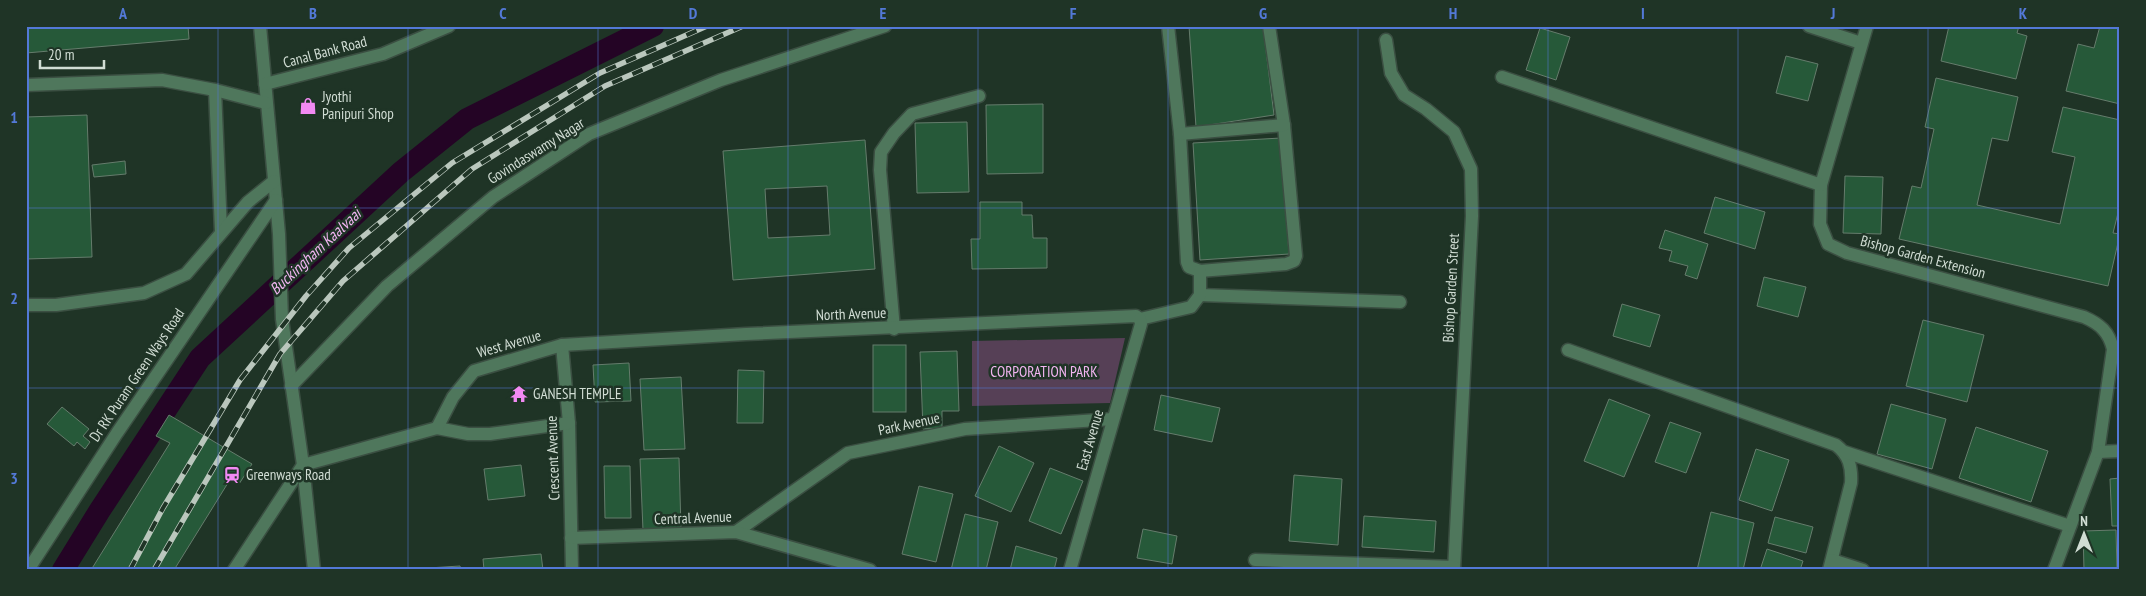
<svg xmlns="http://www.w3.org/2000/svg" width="2146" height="596" viewBox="0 0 2146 596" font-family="'PT Sans Narrow',sans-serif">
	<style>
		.green { fill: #564056 }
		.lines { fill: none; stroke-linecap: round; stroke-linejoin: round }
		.canal { stroke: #240425; stroke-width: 22 }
		.building { fill: #265939; stroke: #657c6c; fill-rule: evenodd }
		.minor-casing { stroke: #3b4f42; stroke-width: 15 }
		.minor { stroke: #4f775c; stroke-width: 12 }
		.rail-casing { stroke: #bac7bd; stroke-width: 5.5 }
		.rail { stroke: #1f3426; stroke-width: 4; stroke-dasharray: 11; stroke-linecap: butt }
		.grid { fill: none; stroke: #5379d7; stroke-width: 1; stroke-opacity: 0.55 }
		.labels { text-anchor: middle; stroke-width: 5; stroke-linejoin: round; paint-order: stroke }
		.street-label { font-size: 15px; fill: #d1ddd4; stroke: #1f3426 }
		.poi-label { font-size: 15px; fill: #d1ddd4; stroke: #1f3426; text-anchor: start }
		.park-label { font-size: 15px; fill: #f3b5f2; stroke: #1f3426 }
		.water-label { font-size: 16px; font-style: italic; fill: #f2b5f2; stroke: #1f3426 }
		.neatline { fill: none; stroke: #5379d7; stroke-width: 2 }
		.grid-label { font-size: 16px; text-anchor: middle; font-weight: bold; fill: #5379d7 }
	</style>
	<rect width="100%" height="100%" fill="#1f3426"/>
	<!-- green -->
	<polygon class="green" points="1125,338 1110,403 972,406 972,341"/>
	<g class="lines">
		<!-- canal -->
		<polyline class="canal" points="63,570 100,510 200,358 401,172 467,119 653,26"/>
	</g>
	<!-- building -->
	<g class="building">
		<polygon points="26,26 188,26 189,39 26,53"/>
		<polygon points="1189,26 1263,26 1274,115 1196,127"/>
		<polygon points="1949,26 2019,26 2017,33 2027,36 2016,79 1941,61"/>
		<polygon points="2100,26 2120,26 2120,104 2066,91 2078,44 2094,48"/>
		<polygon points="1540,28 1570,37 1556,80 1526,70"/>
		<polygon points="1786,56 1818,64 1808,101 1776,93"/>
		<polygon points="1936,78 2018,97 2008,141 1992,138 1977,205 2060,224 2075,157 2052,152 2063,107 2120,120 2120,205 2113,233 2120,234 2108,286 1899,239 1912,186 1921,188 1934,129 1925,127"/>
		<polygon points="1043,104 1043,173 987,174 986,105"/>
		<polygon points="87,115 92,257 26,259 26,117"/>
		<polygon points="967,122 969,192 917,193 915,123"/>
		<polygon points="1281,138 1289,254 1200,260 1193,143"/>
		<path d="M 865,140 L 875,269 L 733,280 L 723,151 ZM 827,186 L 830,235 L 768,238 L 765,189 Z"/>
		<polygon points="125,161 126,174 94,177 92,165"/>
		<polygon points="1845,176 1883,177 1881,234 1843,233"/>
		<polygon points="1715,197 1765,212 1755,249 1704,233"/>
		<polygon points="980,202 1022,202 1022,215 1032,215 1033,238 1047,238 1047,268 972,269 971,239 980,239"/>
		<polygon points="1665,230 1708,244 1697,279 1685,275 1688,266 1669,261 1672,251 1659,248"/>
		<polygon points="1764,277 1806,287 1798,317 1757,306"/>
		<polygon points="1622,304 1660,315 1650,347 1613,336"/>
		<polygon points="1923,320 1984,335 1967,402 1906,386"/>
		<rect x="873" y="345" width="33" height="67"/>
		<polygon points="957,351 959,411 942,411 942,428 923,429 920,352"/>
		<polygon points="629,363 631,401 595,402 593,365"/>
		<polygon points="738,370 764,371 763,423 737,423"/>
		<polygon points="681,377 685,449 644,450 640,379"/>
		<polygon points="1161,395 1220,408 1212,442 1154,430"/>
		<polygon points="1609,399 1650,415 1624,477 1584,461"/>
		<polygon points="1891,404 1946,419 1932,469 1877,454"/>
		<polygon points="62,407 89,429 83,436 90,442 85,449 77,442 74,446 47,424"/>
		<polygon points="169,415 252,464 239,484 231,478 174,570 91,570 170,443 156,436"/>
		<polygon points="1670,422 1701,433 1686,473 1655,462"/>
		<polygon points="1976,427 2048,451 2031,502 1959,478"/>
		<polygon points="999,446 1034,463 1011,512 975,496"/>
		<polygon points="1756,449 1789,460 1772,511 1739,500"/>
		<polygon points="679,458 681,529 643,530 640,459"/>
		<polygon points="521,465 525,496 488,500 484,469"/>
		<polygon points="604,466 630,466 631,518 605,518"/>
		<polygon points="1050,468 1083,481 1061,534 1029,521"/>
		<polygon points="1294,475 1342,479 1338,545 1289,541"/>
		<polygon points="2120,478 2120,526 2112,526 2110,479"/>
		<polygon points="919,486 953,494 936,562 902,554"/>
		<polygon points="1711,512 1754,523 1743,570 1697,570"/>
		<polygon points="965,514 998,522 986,570 951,570"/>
		<polygon points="1364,516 1436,521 1434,552 1362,547"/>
		<polygon points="1775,517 1813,527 1806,553 1768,543"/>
		<polygon points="1143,529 1177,536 1172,564 1137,558"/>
		<polygon points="2116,530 2117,570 2084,570 2083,531"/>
		<polygon points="1016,546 1057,558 1054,570 1010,570"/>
		<polygon points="1767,549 1803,561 1800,570 1760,570"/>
		<polygon points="541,554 543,570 484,570 483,559"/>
		<polygon points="460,566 461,570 396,570"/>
	</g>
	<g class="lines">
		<!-- minor casing -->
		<g class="minor-casing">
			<g id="minor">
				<polyline points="260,26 279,234 282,319 303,465 314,570"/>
				<polyline points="1168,26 1180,134 1187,262 1189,267 1200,271 1286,264 1294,261 1296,256 1284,125 1269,26"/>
				<polyline points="1809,26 1861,43"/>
				<path d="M 1867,26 L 1821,185 L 1820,224 L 1828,244 L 1847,253 L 2084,317 C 2100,324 2109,332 2113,349 L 2098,452 L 2054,570"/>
				<polyline points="1386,40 1391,73 1404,95 1426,109 1454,132 1471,169 1472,216 1454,570"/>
				<polyline points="1502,77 1821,185"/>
				<polyline points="265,84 383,54 449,26"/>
				<polyline points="26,85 162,80 215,90 266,103"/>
				<polyline points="215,90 221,231"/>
				<polyline points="1180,134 1284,125"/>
				<polyline points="1200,295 1400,302"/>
				<polyline points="26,305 56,305 144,293 186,274 248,202 274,181"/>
				<polyline points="1140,319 1191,307 1200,295 1200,271"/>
				<polyline points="894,329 880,170 881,152 894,133 912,114 979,96"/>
				<polyline points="562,345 569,423 572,570"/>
				<path d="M 1568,350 L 1836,445 C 1849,455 1852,467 1851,483 L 1829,570"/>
				<polyline points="291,386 387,286 493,197 589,134 721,80 885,26"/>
				<polyline points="437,428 468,434 490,434 569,423"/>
				<polyline points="1845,452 2070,526"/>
				<polyline points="2098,452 2120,451"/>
				<polyline points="736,532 848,453 965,429 1113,419"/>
				<polyline points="571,538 736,532 870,570"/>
				<polyline points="1255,560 1454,567"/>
				<polyline points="1832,560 1863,570"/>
				<polyline points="28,570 117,433 276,200"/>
				<polyline points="234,570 303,465 437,428 453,397 474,371 562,345 746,334 1136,316 1140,319"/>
				<polyline points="1070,570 1141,324 1140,319"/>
			</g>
		</g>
		<!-- minor -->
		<use href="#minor" class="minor"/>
		<!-- rail casing -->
		<g class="rail-casing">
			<g id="rail">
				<polyline points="130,570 163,508 240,380 306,296 349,248 452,163 600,73 707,26"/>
				<polyline points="154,570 280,354 343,281 472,169 605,86 743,26"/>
			</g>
		</g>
		<!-- rail -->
		<use href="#rail" class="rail"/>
	</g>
	<!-- grid -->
	<path class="grid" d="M 218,26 L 218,570M 408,26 L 408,570M 598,26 L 598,570M 788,26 L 788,570M 978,26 L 978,570M 1168,26 L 1168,570M 1358,26 L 1358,570M 1548,26 L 1548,570M 1738,26 L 1738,570M 1928,26 L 1928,570M 26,208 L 2120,208M 26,388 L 2120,388"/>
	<!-- icons -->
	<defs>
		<g id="shop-bare" transform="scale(1.35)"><path d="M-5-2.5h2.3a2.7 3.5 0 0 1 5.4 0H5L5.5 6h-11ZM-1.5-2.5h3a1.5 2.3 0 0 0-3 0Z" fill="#f28af3" stroke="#1f3426" stroke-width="2.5" paint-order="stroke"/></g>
		<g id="temple-bare" transform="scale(1.35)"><path d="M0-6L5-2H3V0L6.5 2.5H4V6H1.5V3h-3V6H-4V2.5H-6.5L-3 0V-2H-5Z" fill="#f28af3" stroke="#1f3426" stroke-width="2.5" paint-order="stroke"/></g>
		<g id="station-bare" transform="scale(1.35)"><path d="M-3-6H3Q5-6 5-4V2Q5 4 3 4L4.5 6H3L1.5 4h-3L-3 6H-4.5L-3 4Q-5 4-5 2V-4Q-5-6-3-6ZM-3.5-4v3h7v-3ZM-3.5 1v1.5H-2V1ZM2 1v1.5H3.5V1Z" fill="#f28af3" stroke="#1f3426" stroke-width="2.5" paint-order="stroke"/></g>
	</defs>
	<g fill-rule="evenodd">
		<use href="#shop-bare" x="308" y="106"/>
		<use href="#temple-bare" x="519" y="394"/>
		<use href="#station-bare" x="232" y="475"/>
	</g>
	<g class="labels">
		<!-- street labels -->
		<g class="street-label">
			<text transform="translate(325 52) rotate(-15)" y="5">Canal Bank Road</text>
			<text transform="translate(536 151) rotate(-32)" y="5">Govindaswamy Nagar</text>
			<text transform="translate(1923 257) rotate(15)" y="5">Bishop Garden Extension</text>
			<text transform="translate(1451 288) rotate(-87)" y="5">Bishop Garden Street</text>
			<text transform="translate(851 314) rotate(-2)" y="5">North Avenue</text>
			<text transform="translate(509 344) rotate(-16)" y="5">West Avenue</text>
			<text transform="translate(137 375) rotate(-56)" y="5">Dr RK Puram Green Ways Road</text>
			<text transform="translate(909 424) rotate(-12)" y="5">Park Avenue</text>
			<text transform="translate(1090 440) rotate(-74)" y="5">East Avenue</text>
			<text transform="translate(553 458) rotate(-92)" y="5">Crescent Avenue</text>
			<text transform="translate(693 518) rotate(-2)" y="5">Central Avenue</text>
		</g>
		<!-- poi labels -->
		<g class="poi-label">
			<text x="322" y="102">Jyothi<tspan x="322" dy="17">Panipuri Shop</tspan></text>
			<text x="533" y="399">GANESH TEMPLE</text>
			<text x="246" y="480">Greenways Road</text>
		</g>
		<!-- park labels -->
		<g class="park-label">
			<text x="1044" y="377">CORPORATION PARK</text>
		</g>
		<!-- water labels -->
		<g class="water-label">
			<text transform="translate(315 251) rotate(-43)" y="6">Buckingham Kaalvaai</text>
		</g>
	</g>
	<!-- border -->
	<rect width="2146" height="596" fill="none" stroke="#1f3426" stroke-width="55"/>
	<!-- north arrow -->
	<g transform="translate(2084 534)" stroke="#1f3426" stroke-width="4" paint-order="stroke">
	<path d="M0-4L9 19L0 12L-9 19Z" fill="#d1ddd4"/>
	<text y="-8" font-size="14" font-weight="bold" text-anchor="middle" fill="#d1ddd4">N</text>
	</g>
	<!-- scale -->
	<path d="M40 60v8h64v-8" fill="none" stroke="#d1ddd4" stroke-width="2.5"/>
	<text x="48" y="60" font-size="15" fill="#d1ddd4" stroke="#1f3426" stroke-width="4" paint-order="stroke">20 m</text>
	<rect x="28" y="28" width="2090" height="540" class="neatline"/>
	<g class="grid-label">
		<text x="123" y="19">A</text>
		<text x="313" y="19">B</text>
		<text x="503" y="19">C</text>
		<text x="693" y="19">D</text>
		<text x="883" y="19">E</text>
		<text x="1073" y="19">F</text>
		<text x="1263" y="19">G</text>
		<text x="1453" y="19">H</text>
		<text x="1643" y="19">I</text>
		<text x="1833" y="19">J</text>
		<text x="2023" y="19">K</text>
		<text x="14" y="123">1</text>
		<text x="14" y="304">2</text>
		<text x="14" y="484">3</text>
	</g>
</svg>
